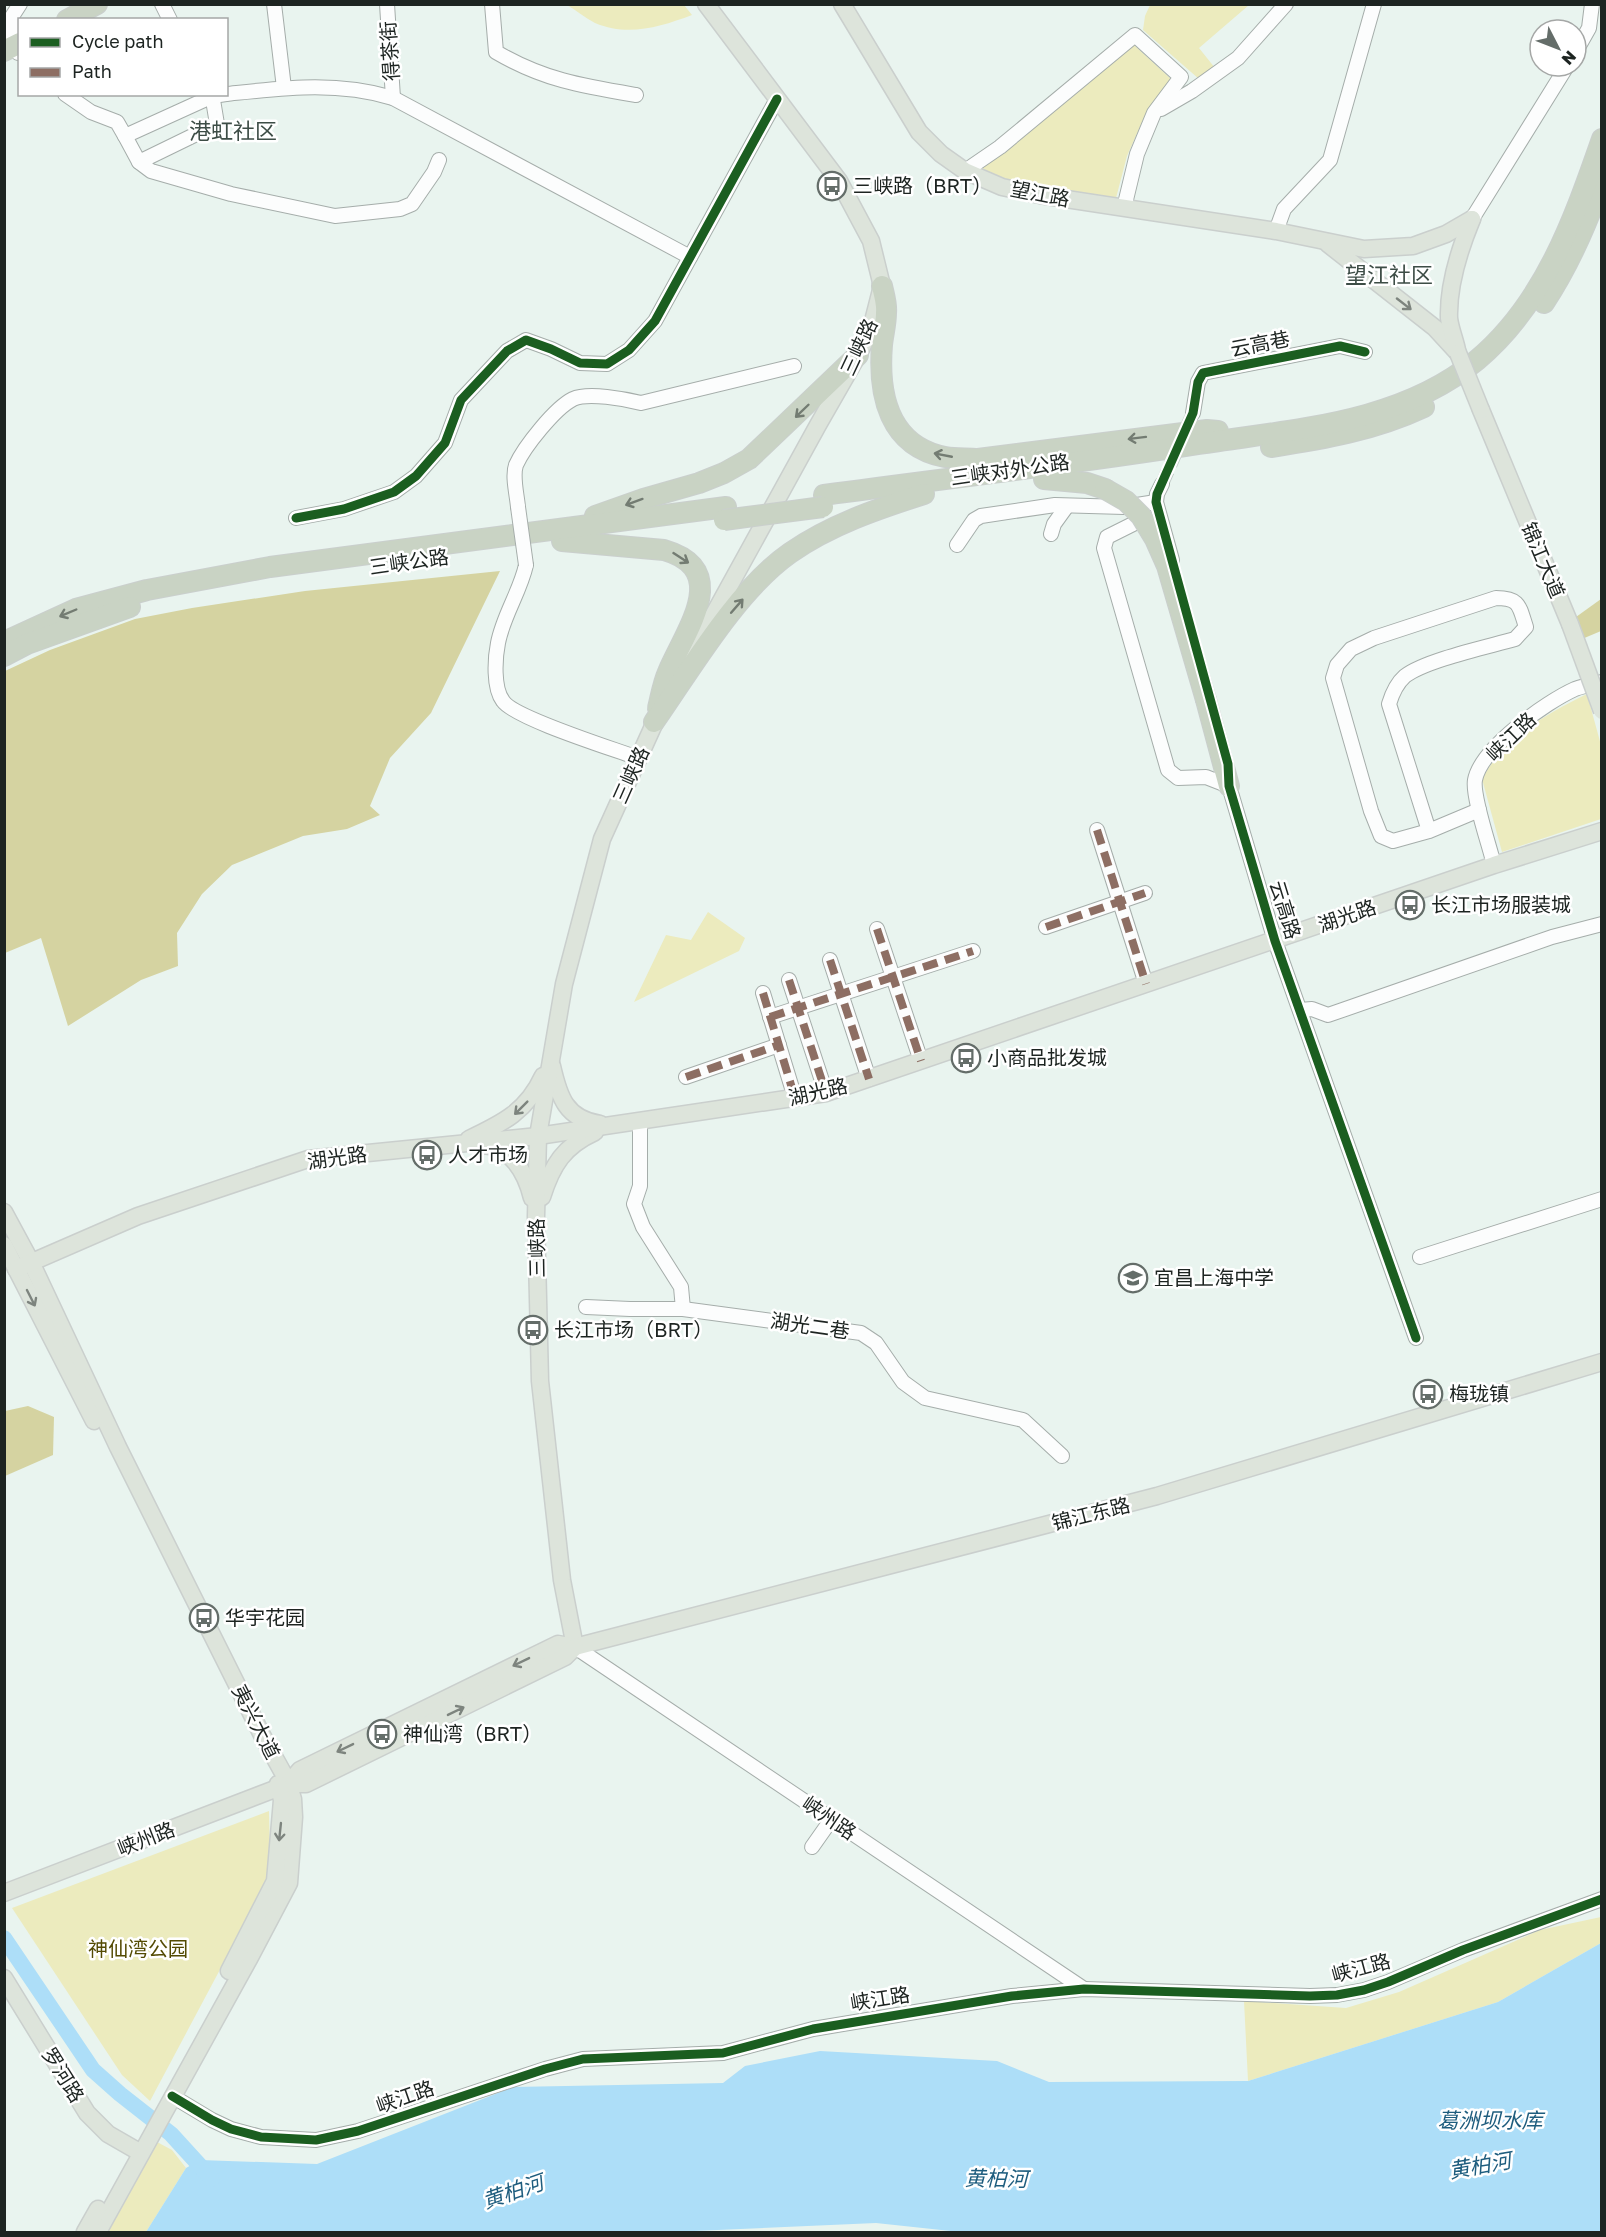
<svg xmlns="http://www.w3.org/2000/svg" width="1606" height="2237" viewBox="0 0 1606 2237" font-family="'Golos Text','Noto Sans SC',sans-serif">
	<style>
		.green { fill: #ecebbe }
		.forest { fill: #d5d3a1 }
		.water { fill: #addef8 }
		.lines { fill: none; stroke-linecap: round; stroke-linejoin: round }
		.river { stroke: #addef8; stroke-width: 16 }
		.minor-tunnel { stroke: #c0cac6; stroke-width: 14; stroke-dasharray: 14 7; stroke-linecap: butt }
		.minor-casing { stroke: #a5adaa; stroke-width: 16 }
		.major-casing { stroke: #cacfcd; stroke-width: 19 }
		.highway-casing { stroke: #cacfcd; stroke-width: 22 }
		.minor { stroke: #fcfdfd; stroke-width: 14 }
		.major { stroke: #dde4db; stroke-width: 16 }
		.highway { stroke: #c9d3c4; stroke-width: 20 }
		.minor-bridge-casing { stroke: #a5adaa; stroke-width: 16; stroke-linecap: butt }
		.major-bridge-casing { stroke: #cacfcd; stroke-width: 19; stroke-linecap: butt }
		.highway-bridge-casing { stroke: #cacfcd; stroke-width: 22; stroke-linecap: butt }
		.minor-bridge { stroke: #fcfdfd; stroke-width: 14 }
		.major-bridge { stroke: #dde4db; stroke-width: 16 }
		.highway-bridge { stroke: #c9d3c4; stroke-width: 20 }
		.quiet { stroke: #8d6e63; stroke-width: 8; stroke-dasharray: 15 8; stroke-linecap: butt }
		.cycleway-casing { stroke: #fff; stroke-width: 13 }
		.cycleway { stroke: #1b5e20; stroke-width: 9 }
		.oneway { stroke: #7d847e }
		.oneway2 { stroke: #737c72 }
		.labels { text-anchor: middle; stroke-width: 5; stroke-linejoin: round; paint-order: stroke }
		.street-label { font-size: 20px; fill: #1d2421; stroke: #fff }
		.poi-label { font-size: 20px; fill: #1d2421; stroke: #fff; text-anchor: start }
		.park-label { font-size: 20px; fill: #544b04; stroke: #fff }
		.water-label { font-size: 21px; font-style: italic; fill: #1e5d7e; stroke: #fff }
		.quarter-label { font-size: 22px; fill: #3d4d46; stroke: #fff }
	</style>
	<rect width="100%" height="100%" fill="#e9f4ef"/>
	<!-- green -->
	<g class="green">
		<path d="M 567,5 L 684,5 L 692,15 C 660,27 628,37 595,23 C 585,18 576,10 567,5 Z"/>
		<polygon points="1150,5 1249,5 1199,48 1215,68 1199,79 1143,30 1145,16"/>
		<polygon points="1134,45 1171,79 1147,111 1127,156 1116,198 977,175 975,172"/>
		<path d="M 1587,694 L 1601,745 L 1601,819 L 1502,852 L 1482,779 C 1505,737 1546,714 1587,694 Z"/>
		<polygon points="708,912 745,938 739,951 634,1002 666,935 691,940"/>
		<polygon points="269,1811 270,1854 265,1885 150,2101 122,2075 12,1908"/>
		<polygon points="1601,1917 1601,1943 1498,2002 1248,2081 1244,2001 1346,2008 1399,1992 1540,1930"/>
		<polygon points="157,2142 172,2150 186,2168 146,2232 108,2232"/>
	</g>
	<!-- forest -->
	<g class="forest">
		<polygon points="500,571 431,713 390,758 370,806 380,815 347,829 303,836 232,865 202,894 177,933 178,966 141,980 68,1026 41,938 5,953 5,671 50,650 135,619 192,608 305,591"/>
		<polygon points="1601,599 1601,631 1582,639 1576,617"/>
		<polygon points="28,1406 54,1417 53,1455 5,1476 5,1411"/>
	</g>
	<!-- water -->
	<polygon class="water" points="1601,1943 1601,2232 960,2232 876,2223 671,2232 146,2232 186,2168 200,2160 317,2164 513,2087 723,2083 745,2066 820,2051 997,2061 1049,2082 1248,2081 1498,2002"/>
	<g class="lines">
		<!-- river -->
		<polyline class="river" points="4,1938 93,2070 120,2094 171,2134 212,2179"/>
		<!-- minor-tunnel -->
		<polyline class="minor-tunnel" points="1162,484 1193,413"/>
		<!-- minor casing -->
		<g class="minor-casing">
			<g id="minor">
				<polyline points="162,4 170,20"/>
				<polyline points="274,4 284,88"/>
				<polyline points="387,4 393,98"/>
				<path d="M 492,4 L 496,52 C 544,80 582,86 636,95"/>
				<polyline points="1576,51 1589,28 1592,4"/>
				<polyline points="18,53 13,47 11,18 20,4"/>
				<polyline points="65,94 91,112 117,122 125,136 213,96 226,94"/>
				<path d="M 226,94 C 284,88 336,81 393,98 L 690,257"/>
				<polyline points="1161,109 1192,91 1238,58 1286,4"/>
				<polyline points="125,136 139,162 151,171 231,194 335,216 400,209 412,204 434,172 439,160"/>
				<polyline points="139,162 217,124 212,94"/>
				<polyline points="965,171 1000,147 1135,35 1181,77 1154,113 1137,154 1124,208"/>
				<polyline points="1472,219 1567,66"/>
				<polyline points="1276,231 1284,209 1330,160 1374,4"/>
				<polyline points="1193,413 1198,382 1203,373 1340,346 1365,352"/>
				<polyline points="1162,484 1157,494 1156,502 1172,560"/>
				<path d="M 518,507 C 517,495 512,476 516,465 C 524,447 555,408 573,399 C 588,392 625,399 641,403 L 794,366"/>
				<polyline points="296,518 344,509 394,492 416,476 445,443 461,400 507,351 526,340 551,349 580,363 607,364 629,350 655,321 777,99"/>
				<polyline points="1135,523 1107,537 1104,548 1168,770 1178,778 1206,777 1229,786"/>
				<polyline points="1051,534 1054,524 1067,506"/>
				<polyline points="957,545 974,520 981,516 1055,505 1124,507 1156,502"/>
				<path d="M 526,565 C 520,592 503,616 498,643 C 495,658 493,688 503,701 C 514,718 614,749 638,758"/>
				<polyline points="1229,778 1229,786 1275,941 1416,1338"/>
				<polyline points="1097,830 1146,984"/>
				<path d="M 1429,831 L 1389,704 C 1392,694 1397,683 1405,676 C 1426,660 1487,647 1515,639 L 1526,627 C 1519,606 1520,598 1496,598 L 1374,638 L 1351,649 L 1337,665 L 1333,678 L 1371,811 L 1381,836 L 1393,841 L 1429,831 L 1479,810"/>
				<path d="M 1494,865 C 1490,847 1472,796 1475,780 C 1481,748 1546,702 1575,689 C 1583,686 1593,684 1602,682"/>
				<polyline points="1046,927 1145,893"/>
				<polyline points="877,929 921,1061"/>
				<polyline points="830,960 869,1079"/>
				<polyline points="789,980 826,1093"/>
				<polyline points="763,993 795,1098"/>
				<polyline points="1300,1010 1312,1009 1328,1015 1552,937 1602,924"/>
				<polyline points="770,1017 973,951"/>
				<polyline points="686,1077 779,1045"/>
				<polyline points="640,1121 640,1186 634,1204 643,1227 681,1287 683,1309"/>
				<polyline points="1420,1257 1602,1199"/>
				<polyline points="586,1307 630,1309 683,1309 861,1333 876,1343 903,1382 925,1398 1023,1420 1062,1456"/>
				<polyline points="575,1647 1084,1989"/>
				<polyline points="812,1847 831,1820"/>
				<polyline points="172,2096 212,2120 231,2129 261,2137 316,2140 358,2131 545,2069 583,2059 723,2053 813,2029 1012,1996 1084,1989 1310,1996 1337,1995 1364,1990 1388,1982 1463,1950 1602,1899"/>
			</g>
		</g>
		<!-- major casing -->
		<g class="major-casing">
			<g id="major">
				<polyline points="842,4 919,132 941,154 965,171 1002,187 1040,195 1276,231 1364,249 1413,246 1446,234 1472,219"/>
				<polyline points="1328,244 1435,328 1458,353"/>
				<path d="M 1457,350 C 1455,340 1450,328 1449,318 C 1448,286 1460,248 1472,219"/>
				<polyline points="1481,410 1570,624"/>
				<polyline points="693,652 818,425 858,355 871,329 882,286 871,241 839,181 706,4"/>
				<path d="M 552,1066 C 559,1097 566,1119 600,1124"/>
				<path d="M 469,1139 C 503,1123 527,1111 543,1076"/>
				<path d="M 482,1145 C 511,1146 526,1173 532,1198"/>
				<path d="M 542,1197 C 552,1165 564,1146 595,1132"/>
				<polyline points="4,1212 31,1262 118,1447 262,1735 287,1780 293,1799 294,1817 289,1883 249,1959 98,2232"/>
				<polyline points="4,1245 94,1421"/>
				<polyline points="16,1269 138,1216 308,1159 538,1136 826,1093 1494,865 1602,831"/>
				<polyline points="575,1647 562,1580 540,1381 536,1216 538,1136 564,984 602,839 660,711"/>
				<polyline points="288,1784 300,1770 558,1644 575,1647 1157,1496 1602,1362"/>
				<polyline points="4,1893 288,1784 306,1784 565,1657 575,1647"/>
				<polyline points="229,1971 275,1881 282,1800 278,1784"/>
				<polyline points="4,1978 87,2113 108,2134 141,2153"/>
				<polyline points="85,2232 98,2209"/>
			</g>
		</g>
		<!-- highway casing -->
		<g class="highway-casing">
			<g id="highway">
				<polyline points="67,20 97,4"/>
				<polyline points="4,51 20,43"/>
				<path d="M 882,286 C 884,295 887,304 886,313 C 886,324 883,335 882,345 C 878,395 889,446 945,457 C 956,459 967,458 978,459 L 1207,430 L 1218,431"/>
				<path d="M 1544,303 C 1569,265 1587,224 1602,181"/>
				<path d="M 1271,447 C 1324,439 1375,430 1424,407"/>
				<polyline points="1044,479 1087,483 1105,489"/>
				<path d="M 824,495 C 949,478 1074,464 1199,444 C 1294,429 1400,424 1477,360 C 1545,303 1574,219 1602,139"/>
				<polyline points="595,516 643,499 699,483 724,473 749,459 858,355"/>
				<path d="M 562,541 L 664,550 C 733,570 685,631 668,672 C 663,683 661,696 658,708"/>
				<polyline points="4,642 76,609 147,590 270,567 726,507"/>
				<polyline points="4,656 27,644 130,607"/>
				<polyline points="1206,700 1229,786"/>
				<path d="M 654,722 C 691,669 737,590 790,553 C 830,525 877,509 924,494"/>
			</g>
		</g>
		<!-- minor -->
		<use href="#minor" class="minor"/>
		<!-- major -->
		<use href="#major" class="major"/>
		<!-- highway -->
		<use href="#highway" class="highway"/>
		<!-- minor-bridge casing -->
		<g class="minor-bridge-casing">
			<polyline id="minor-bridge" points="518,507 526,565"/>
		</g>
		<!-- major-bridge casing -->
		<g class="major-bridge-casing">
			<g id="major-bridge">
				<polyline points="1458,353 1481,410"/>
				<polyline points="1570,624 1602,711"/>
			</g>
		</g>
		<!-- highway-bridge casing -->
		<g class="highway-bridge-casing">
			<g id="highway-bridge">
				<polyline points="1105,489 1126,501 1141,516 1155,539 1167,566 1206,700"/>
				<polyline points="724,520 823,507"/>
			</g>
		</g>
		<!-- minor-bridge -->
		<use href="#minor-bridge" class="minor-bridge"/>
		<!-- major-bridge -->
		<use href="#major-bridge" class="major-bridge"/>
		<!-- highway-bridge -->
		<use href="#highway-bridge" class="highway-bridge"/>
		<!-- quiet -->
		<g class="quiet">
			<polyline points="1097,830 1146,984"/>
			<polyline points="1046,927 1145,893"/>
			<polyline points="877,929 921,1061"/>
			<polyline points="830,960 869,1079"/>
			<polyline points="789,980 826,1093"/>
			<polyline points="763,993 795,1098"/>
			<polyline points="770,1017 973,951"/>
			<polyline points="686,1077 779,1045"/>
		</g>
		<!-- cycleway casing -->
		<g class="cycleway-casing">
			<g id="cycleway">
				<polyline points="1365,352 1340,346 1203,373 1198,382 1193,413 1157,494 1156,502 1228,764 1229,786 1275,941 1416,1338"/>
				<polyline points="296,518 344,509 394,492 416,476 445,443 461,400 507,351 526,340 551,349 580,363 607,364 629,350 655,321 777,99"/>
				<polyline points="172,2096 212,2120 231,2129 261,2137 316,2140 358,2131 545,2069 583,2059 723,2053 813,2029 1012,1996 1084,1989 1310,1996 1337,1995 1364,1990 1388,1982 1463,1950 1602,1899"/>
			</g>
		</g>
		<!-- cycleway -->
		<use href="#cycleway" class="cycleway"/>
	</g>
	<!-- one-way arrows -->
	<defs><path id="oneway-shaft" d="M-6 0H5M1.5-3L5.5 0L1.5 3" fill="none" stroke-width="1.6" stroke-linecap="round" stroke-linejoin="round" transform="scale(1.5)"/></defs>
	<g class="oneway">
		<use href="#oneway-shaft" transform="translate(1404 304) rotate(38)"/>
		<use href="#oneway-shaft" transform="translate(521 1108) rotate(135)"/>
		<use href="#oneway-shaft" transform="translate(31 1298) rotate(63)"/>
		<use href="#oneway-shaft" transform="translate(521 1662) rotate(154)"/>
		<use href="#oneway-shaft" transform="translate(456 1711) rotate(-26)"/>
		<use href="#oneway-shaft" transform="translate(345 1748) rotate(154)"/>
		<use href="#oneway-shaft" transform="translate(280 1832) rotate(96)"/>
	</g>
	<g class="oneway2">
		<use href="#oneway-shaft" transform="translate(802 411) rotate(136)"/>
		<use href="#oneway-shaft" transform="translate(1137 438) rotate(173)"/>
		<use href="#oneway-shaft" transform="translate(943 455) rotate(-169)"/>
		<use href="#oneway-shaft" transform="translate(634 502) rotate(160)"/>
		<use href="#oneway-shaft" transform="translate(681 558) rotate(33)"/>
		<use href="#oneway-shaft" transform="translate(737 606) rotate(-49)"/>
		<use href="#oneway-shaft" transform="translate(68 613) rotate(157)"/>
	</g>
	<!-- icons -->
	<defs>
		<g id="bus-ring" transform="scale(1.5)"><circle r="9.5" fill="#fff" stroke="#646d69" stroke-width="1.5"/><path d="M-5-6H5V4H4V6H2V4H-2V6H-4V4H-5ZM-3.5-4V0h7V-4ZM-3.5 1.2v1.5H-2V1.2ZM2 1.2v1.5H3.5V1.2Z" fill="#646d69"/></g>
		<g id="school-ring" transform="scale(1.5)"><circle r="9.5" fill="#fff" stroke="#646d69" stroke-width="1.5"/><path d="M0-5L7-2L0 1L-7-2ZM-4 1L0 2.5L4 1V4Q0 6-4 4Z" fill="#646d69"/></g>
	</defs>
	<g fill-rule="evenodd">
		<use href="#bus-ring" x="832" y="186"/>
		<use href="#bus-ring" x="1410" y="905"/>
		<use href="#bus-ring" x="966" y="1058"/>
		<use href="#bus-ring" x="427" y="1155"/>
		<use href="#school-ring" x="1133" y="1278"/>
		<use href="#bus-ring" x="533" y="1330"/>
		<use href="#bus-ring" x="1428" y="1394"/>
		<use href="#bus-ring" x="204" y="1618"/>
		<use href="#bus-ring" x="382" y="1734"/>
	</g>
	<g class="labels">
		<!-- street labels -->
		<g class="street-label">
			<text transform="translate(390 51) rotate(-94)" y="7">得茶街</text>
			<text transform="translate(1040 194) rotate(11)" y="7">望江路</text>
			<text transform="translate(1260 344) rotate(-11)" y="7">云高巷</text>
			<text transform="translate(859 347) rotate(-65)" y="7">三峡路</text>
			<text transform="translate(1010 470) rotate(-8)" y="7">三峡对外公路</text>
			<text transform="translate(1543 560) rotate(67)" y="7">锦江大道</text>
			<text transform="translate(409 562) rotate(-8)" y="7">三峡公路</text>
			<text transform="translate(1511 737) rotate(-44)" y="7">峡江路</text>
			<text transform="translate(631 775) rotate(-66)" y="7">三峡路</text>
			<text transform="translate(1285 910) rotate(73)" y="7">云高路</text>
			<text transform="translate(1347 916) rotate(-19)" y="7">湖光路</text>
			<text transform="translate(818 1092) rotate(-13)" y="7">湖光路</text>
			<text transform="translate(337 1158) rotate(-8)" y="7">湖光路</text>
			<text transform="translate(537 1248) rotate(-91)" y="7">三峡路</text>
			<text transform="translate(810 1326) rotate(8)" y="7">湖光二巷</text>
			<text transform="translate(1091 1514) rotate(-14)" y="7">锦江东路</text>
			<text transform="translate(256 1722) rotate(63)" y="7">夷兴大道</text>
			<text transform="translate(829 1818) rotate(34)" y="7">峡州路</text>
			<text transform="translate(146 1839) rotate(-21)" y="7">峡州路</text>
			<text transform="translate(1361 1968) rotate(-15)" y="7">峡江路</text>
			<text transform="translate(880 1999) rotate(-9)" y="7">峡江路</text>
			<text transform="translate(63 2075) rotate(58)" y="7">罗河路</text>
			<text transform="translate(405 2097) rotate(-19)" y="7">峡江路</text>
		</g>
		<!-- poi labels -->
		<g class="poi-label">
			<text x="853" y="193">三峡路（BRT）</text>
			<text x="1431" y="912">长江市场服装城</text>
			<text x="987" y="1065">小商品批发城</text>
			<text x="448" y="1162">人才市场</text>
			<text x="1154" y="1285">宜昌上海中学</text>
			<text x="554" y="1337">长江市场（BRT）</text>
			<text x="1449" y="1401">梅珑镇</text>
			<text x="225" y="1625">华宇花园</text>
			<text x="403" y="1741">神仙湾（BRT）</text>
		</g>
		<!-- park labels -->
		<g class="park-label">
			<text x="138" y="1956">神仙湾公园</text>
		</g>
		<!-- water labels -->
		<g class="water-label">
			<text x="1490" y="2128">葛洲坝水库</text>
			<text transform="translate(1480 2166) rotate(-10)" y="7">黄柏河</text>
			<text transform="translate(996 2179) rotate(1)" y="7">黄柏河</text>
			<text transform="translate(513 2192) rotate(-19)" y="7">黄柏河</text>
		</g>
		<!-- quarter labels -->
		<g class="quarter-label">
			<text x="233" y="139">港虹社区</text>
			<text x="1389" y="283">望江社区</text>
		</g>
	</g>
	<!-- border -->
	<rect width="1606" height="2237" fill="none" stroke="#1d2421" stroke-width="12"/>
	<!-- legend -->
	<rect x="18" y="18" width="210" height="78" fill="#ffffff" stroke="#a5a7a6" stroke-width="1.5"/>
	<rect x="30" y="38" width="30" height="9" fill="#1b5e20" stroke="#a5a7a6" stroke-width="1.5"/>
	<text x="72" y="48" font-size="18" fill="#1d2421">Cycle path</text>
	<rect x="30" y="68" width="30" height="9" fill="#8d6e63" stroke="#a5a7a6" stroke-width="1.5"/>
	<text x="72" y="78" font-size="18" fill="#1d2421">Path</text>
	<!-- north arrow -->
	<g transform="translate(1558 48) rotate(132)"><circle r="28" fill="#ffffff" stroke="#a5a7a6" stroke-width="1.5"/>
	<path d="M0-4.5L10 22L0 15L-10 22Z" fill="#646d69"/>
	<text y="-9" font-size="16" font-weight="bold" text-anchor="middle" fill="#1d2421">N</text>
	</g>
</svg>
